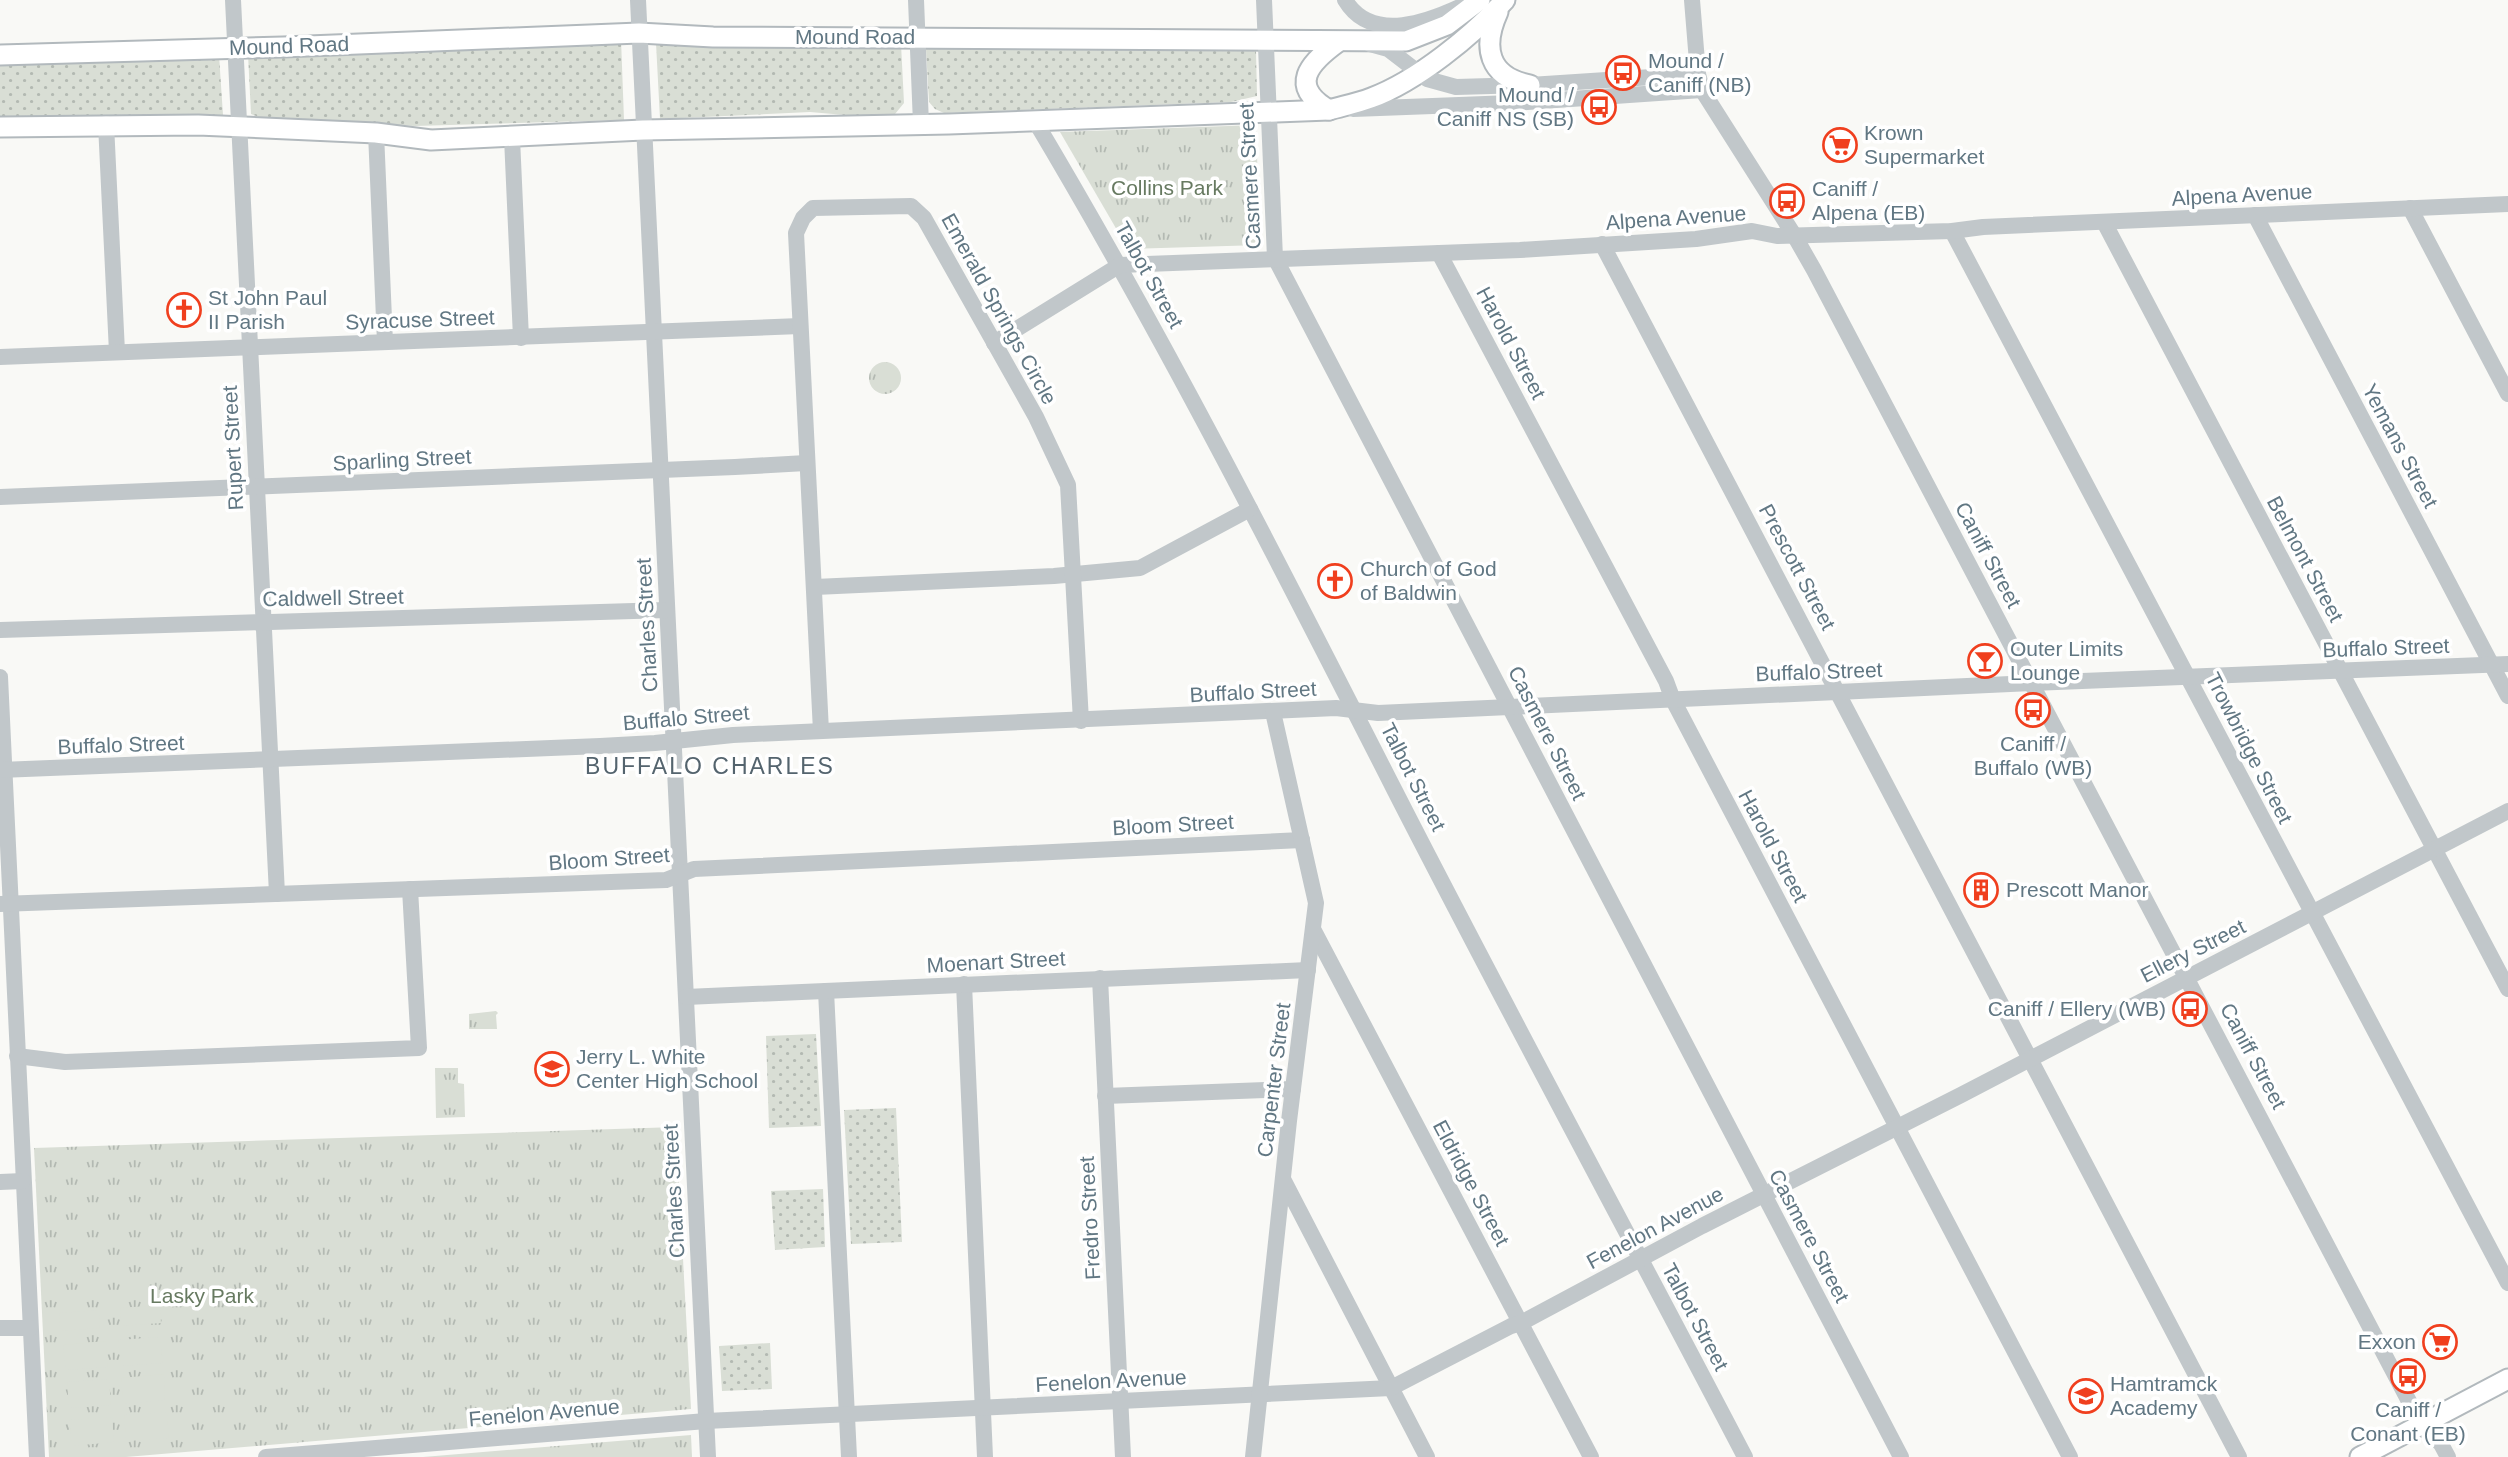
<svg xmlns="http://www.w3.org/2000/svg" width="2508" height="1457" viewBox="0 0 2508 1457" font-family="Arial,sans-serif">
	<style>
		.grass { fill: url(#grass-dots) }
		.park { fill: url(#park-tufts) }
		.garden { fill: #d9ded5 }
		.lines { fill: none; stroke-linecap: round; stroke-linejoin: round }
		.major-casing { stroke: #b2b9bd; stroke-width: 23 }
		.minor { stroke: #c1c7ca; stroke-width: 16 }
		.major { stroke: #fff; stroke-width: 19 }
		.labels { text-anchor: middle; stroke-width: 7; stroke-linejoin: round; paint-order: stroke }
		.street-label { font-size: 21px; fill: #617783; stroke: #fff }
		.poi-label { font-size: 21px; fill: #617783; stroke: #fff; text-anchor: start }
		.park-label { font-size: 21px; fill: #677a61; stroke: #fff }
		.neighbourhood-label { font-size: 23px; letter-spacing: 2px; fill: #54646e; stroke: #fff }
	</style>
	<defs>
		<pattern id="grass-dots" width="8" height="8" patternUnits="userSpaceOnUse" patternTransform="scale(1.75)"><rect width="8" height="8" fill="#d9ded5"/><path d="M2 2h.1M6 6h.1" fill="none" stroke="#b3b9b2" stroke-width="1.8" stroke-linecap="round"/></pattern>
		<pattern id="park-tufts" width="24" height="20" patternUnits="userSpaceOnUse" patternTransform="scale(1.75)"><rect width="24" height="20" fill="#d9ded5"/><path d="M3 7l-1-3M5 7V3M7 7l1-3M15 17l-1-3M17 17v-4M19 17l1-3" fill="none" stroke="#b3b9b2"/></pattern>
	</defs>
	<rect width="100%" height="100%" fill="#f9f9f6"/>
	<!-- grass -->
	<g class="grass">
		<polygon points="621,39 624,120 415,126 264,119 251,114 248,54"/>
		<polygon points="656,43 901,44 904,103 895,114 868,117 810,112 660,119"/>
		<polygon points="930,46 1254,46 1256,51 1257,96 1231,102 944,113 935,109 929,102 926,49"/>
		<polygon points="219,55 223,115 214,118 0,120 0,64"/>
		<polygon points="816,1034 821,1126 769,1128 766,1036"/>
		<polygon points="896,1108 902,1242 851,1244 844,1110"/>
		<polygon points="823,1189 825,1247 775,1250 771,1191"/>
		<polygon points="770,1343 772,1389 722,1391 719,1346"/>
	</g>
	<!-- park -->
	<g class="park">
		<polygon points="1256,125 1260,245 1128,249 1060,132"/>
		<circle cx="885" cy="378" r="16"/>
		<polygon points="496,1011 498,1013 496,1015 497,1029 469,1029 469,1014"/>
		<polygon points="435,1068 458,1068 458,1083 464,1084 465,1117 436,1118"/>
		<polygon points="676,1127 691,1409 126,1457 49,1457 34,1148"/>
		<polygon points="691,1435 692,1457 423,1457"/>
	</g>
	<!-- garden -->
	<g class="garden">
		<polygon points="160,1305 161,1323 121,1326 120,1308"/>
		<polygon points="99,1310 100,1328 60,1331 59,1313"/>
		<polygon points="160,1337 163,1363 121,1366 118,1340"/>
		<polygon points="106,1341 108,1367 66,1370 63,1345"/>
		<polygon points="164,1374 165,1400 123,1404 121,1378"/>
		<polygon points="109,1379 111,1405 69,1408 67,1382"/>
		<polygon points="167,1412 169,1438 126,1441 124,1415"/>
		<polygon points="112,1417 114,1442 72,1446 69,1420"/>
	</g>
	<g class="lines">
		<!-- major casing -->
		<g class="major-casing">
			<g id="major">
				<path d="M 1498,12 C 1482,47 1488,77 1530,85"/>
				<polyline points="0,55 283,47 639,33 713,37 1406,41 1447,25 1480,0"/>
				<path d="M 1329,110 C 1288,86 1309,63 1338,42"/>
				<path d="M 0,127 L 198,125 L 376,133 L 431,140 L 643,130 L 949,124 L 1329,110 C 1343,106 1358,103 1371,98 C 1417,81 1472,36 1505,0"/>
				<polyline points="2360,1457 2508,1379"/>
			</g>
		</g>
		<!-- minor -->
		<g class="minor">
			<polyline points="233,0 277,894"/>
			<polyline points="638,0 708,1457"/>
			<polyline points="916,0 921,124"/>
			<polyline points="1264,0 1275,258 1901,1457"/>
			<path d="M 1345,0 C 1372,45 1431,21 1468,3"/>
			<polyline points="1692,0 1698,74 1702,90 1794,235 1814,270 2422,1426 2441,1444 2448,1457"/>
			<polyline points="1370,44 1388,49 1427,79 1456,87 1530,85 1698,74"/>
			<polyline points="1353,109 1512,103 1702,90"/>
			<path d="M 1035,121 C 1165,339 1280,565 1395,791 C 1509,1014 1629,1235 1745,1457"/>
			<polyline points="106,124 117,352"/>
			<polyline points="376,133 385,342"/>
			<polyline points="512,138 521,338"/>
			<polyline points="2410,208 2508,394"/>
			<polyline points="2255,215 2508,696"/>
			<polyline points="2104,222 2508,989"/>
			<polyline points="1952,231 2508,1283"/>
			<polyline points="1602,244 2239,1457"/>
			<polyline points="1439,253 1666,681 1673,700 2070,1457"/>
			<polyline points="994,343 1120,265 1520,250 1696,239 1752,231 1777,236 1952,231 1983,227 2508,204"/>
			<polyline points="0,357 800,326"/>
			<polyline points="0,497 735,467 806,463"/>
			<polyline points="815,587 1054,576 1140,568 1250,509"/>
			<polyline points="0,630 667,610"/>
			<polyline points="0,677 37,1457"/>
			<polyline points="821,731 796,233 803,218 813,208 911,206 924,218 1036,417 1068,485 1081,721"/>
			<polyline points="0,770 600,746 655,743 733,735 1336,708 1378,713 2032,683 2508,664"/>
			<polyline points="0,904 666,880 694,869 1302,840"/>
			<polyline points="1313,929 1591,1457"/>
			<polyline points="1100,978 1123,1457"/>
			<polyline points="964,984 985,1457"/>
			<polyline points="826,991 849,1457"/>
			<polyline points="686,997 1308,970"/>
			<polyline points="17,1056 65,1062 419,1048 410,889"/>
			<polyline points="1105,1096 1293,1089"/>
			<polyline points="1284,1181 1427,1457"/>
			<polyline points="0,1182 23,1181"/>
			<polyline points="0,1328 30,1328"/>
			<polyline points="266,1457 706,1421 1391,1388 1511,1326 1521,1323 1702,1226 1961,1095 2508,811"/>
			<polyline points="1253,1457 1289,1121 1316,903 1273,712"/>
		</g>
		<!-- major -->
		<use href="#major" class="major"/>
	</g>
	<!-- icons -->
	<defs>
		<g id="bus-ring" transform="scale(1.75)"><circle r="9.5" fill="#fff" stroke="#f03f1e" stroke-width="1.5"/><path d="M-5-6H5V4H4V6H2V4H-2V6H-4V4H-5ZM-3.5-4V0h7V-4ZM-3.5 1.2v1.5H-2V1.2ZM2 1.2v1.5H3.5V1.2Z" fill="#f03f1e"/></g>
		<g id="supermarket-ring" transform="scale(1.75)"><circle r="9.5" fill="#fff" stroke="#f03f1e" stroke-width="1.5"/><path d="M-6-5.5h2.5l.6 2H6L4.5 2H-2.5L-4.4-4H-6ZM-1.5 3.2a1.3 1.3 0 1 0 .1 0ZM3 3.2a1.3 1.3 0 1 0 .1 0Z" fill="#f03f1e"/></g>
		<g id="church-ring" transform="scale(1.75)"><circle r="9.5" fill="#fff" stroke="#f03f1e" stroke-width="1.5"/><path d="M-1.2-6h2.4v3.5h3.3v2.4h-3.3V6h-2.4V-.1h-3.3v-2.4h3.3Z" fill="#f03f1e"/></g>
		<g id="bar-ring" transform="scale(1.75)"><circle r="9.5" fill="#fff" stroke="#f03f1e" stroke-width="1.5"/><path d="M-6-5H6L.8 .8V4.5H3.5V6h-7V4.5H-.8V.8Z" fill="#f03f1e"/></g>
		<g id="building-ring" transform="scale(1.75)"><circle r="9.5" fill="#fff" stroke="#f03f1e" stroke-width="1.5"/><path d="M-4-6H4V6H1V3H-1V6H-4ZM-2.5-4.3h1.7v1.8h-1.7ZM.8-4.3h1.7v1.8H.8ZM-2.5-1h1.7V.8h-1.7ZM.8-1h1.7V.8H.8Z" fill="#f03f1e"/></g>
		<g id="school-ring" transform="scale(1.75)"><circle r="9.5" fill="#fff" stroke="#f03f1e" stroke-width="1.5"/><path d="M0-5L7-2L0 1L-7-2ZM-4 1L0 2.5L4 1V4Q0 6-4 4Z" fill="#f03f1e"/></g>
	</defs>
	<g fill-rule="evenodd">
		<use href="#bus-ring" x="1623" y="73"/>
		<use href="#bus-ring" x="1599" y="107"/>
		<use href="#supermarket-ring" x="1840" y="145"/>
		<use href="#bus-ring" x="1787" y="201"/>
		<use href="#church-ring" x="184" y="310"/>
		<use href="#church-ring" x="1335" y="581"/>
		<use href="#bar-ring" x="1985" y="661"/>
		<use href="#bus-ring" x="2033" y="710"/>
		<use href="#building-ring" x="1981" y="890"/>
		<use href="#bus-ring" x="2190" y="1009"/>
		<use href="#school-ring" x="552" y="1069"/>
		<use href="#supermarket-ring" x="2440" y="1342"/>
		<use href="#bus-ring" x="2408" y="1376"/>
		<use href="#school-ring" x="2086" y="1396"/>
	</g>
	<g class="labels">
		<!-- street labels -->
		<g class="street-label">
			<text x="855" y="44">Mound Road</text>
			<text transform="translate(289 46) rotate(-2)" y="7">Mound Road</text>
			<text transform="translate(1250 176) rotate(-93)" y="7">Casmere Street</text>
			<text transform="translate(2242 195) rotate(-3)" y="7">Alpena Avenue</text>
			<text transform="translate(1676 218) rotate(-4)" y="7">Alpena Avenue</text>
			<text transform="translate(1149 275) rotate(61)" y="7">Talbot Street</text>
			<text transform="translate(999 309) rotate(61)" y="7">Emerald Springs Circle</text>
			<text transform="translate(420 320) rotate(-2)" y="7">Syracuse Street</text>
			<text transform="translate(1511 343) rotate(62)" y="7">Harold Street</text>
			<text transform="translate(2400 446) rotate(62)" y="7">Yemans Street</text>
			<text transform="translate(233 448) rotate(-93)" y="7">Rupert Street</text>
			<text transform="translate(402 460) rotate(-3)" y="7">Sparling Street</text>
			<text transform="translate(1988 555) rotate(62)" y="7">Caniff Street</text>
			<text transform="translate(2305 559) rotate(62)" y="7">Belmont Street</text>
			<text transform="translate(1797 567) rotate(62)" y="7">Prescott Street</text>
			<text transform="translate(333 598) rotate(-1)" y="7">Caldwell Street</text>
			<text transform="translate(647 625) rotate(-93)" y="7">Charles Street</text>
			<text transform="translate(2386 648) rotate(-2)" y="7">Buffalo Street</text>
			<text transform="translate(1819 672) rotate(-2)" y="7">Buffalo Street</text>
			<text transform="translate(1253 692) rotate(-3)" y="7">Buffalo Street</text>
			<text transform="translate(686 718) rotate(-5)" y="7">Buffalo Street</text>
			<text transform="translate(1547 733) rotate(63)" y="7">Casmere Street</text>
			<text transform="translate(121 745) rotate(-2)" y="7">Buffalo Street</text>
			<text transform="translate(2249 748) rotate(63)" y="7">Trowbridge Street</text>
			<text transform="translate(1413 777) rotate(63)" y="7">Talbot Street</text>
			<text transform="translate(1173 825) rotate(-3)" y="7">Bloom Street</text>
			<text transform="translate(1773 846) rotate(62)" y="7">Harold Street</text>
			<text transform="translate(609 859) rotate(-4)" y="7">Bloom Street</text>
			<text transform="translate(2193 951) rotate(-27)" y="7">Ellery Street</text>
			<text transform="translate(996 962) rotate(-3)" y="7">Moenart Street</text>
			<text transform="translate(2253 1056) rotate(62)" y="7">Caniff Street</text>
			<text transform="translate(1274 1080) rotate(-83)" y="7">Carpenter Street</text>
			<text transform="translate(1471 1183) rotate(62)" y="7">Eldridge Street</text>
			<text transform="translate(674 1191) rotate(-93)" y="7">Charles Street</text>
			<text transform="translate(1090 1218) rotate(-93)" y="7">Fredro Street</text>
			<text transform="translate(1655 1228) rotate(-28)" y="7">Fenelon Avenue</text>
			<text transform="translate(1809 1236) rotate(62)" y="7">Casmere Street</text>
			<text transform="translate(1695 1317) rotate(62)" y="7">Talbot Street</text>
			<text transform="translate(1111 1381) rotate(-3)" y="7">Fenelon Avenue</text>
			<text transform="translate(544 1413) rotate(-5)" y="7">Fenelon Avenue</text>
		</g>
		<!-- poi labels -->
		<g class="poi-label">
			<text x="1648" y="68">Mound /<tspan x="1648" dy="24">Caniff (NB)</tspan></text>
			<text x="1574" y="102" text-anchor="end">Mound /<tspan x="1574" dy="24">Caniff NS (SB)</tspan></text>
			<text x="1864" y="140">Krown<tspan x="1864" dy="24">Supermarket</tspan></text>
			<text x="1812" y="196">Caniff /<tspan x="1812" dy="24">Alpena (EB)</tspan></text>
			<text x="208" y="305">St John Paul<tspan x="208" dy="24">II Parish</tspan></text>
			<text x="1360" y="576">Church of God<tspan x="1360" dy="24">of Baldwin</tspan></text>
			<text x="2010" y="656">Outer Limits<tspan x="2010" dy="24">Lounge</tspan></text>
			<text x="2033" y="751" text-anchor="middle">Caniff /<tspan x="2033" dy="24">Buffalo (WB)</tspan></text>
			<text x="2006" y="897">Prescott Manor</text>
			<text x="2166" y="1016" text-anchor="end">Caniff / Ellery (WB)</text>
			<text x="576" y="1064">Jerry L. White<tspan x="576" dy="24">Center High School</tspan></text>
			<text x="2416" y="1349" text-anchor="end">Exxon</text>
			<text x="2110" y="1391">Hamtramck<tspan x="2110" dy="24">Academy</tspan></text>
			<text x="2408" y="1417" text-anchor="middle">Caniff /<tspan x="2408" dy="24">Conant (EB)</tspan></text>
		</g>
		<!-- park labels -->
		<g class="park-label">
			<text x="1167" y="195">Collins Park</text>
			<text x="202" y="1303">Lasky Park</text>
		</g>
		<!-- neighbourhood labels -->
		<g class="neighbourhood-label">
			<text x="710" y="774">BUFFALO CHARLES</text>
		</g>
	</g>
</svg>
